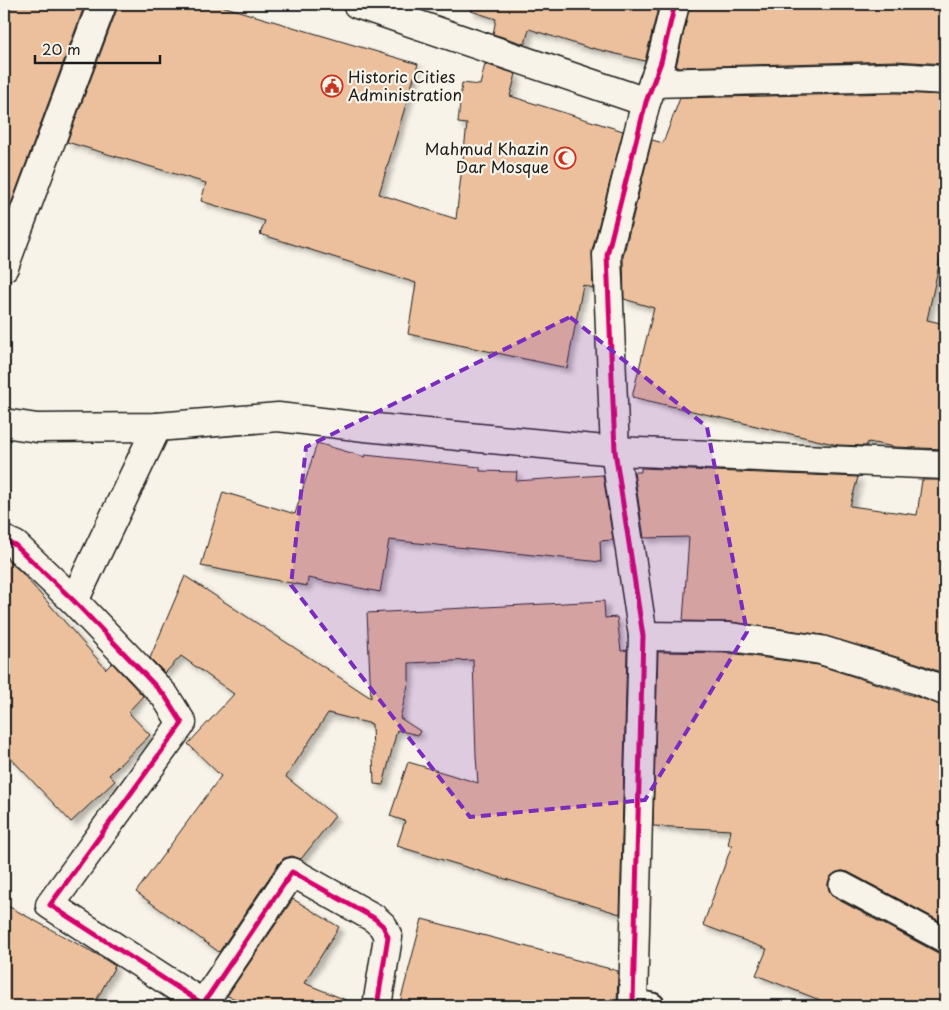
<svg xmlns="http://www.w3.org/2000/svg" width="949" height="1010" viewBox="0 0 949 1010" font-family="'Playpen Sans',sans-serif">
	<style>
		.building { fill: #ecc09c; stroke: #1c1c1c; filter: url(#shadow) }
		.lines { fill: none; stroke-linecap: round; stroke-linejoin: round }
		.service-casing { stroke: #1c1c1c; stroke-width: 29 }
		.minor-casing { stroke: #1c1c1c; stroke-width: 31 }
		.service { stroke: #f7f3e8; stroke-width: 25 }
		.minor { stroke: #f7f3e8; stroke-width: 28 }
		.cycleway-casing { stroke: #f7f3e8; stroke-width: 8 }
		.cycleway { stroke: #d6006c; stroke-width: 5 }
		.marked { fill: #7b2cbf; fill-opacity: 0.2; stroke: #7b2cbf; stroke-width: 4; stroke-dasharray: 10 6; stroke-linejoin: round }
		.labels { text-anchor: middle; stroke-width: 4.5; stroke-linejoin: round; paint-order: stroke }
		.poi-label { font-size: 16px; fill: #1c1c1c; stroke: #f7f3e8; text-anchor: start }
	</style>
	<defs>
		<filter id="shadow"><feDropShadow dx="4.5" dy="4.5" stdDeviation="2.5" flood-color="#0004"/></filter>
	</defs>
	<rect width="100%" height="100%" fill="#f7f3e8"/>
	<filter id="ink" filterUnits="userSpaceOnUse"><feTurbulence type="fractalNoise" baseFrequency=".02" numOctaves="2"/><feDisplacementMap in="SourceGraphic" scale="10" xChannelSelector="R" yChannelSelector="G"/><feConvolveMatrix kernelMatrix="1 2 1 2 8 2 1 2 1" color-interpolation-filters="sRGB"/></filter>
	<g filter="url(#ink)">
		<!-- building -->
		<g class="building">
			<polygon points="4,4 85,4 4,223"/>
			<polygon points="117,4 215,4 418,64 379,194 456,219 467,124 458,123 462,83 480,85 485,64 516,74 510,96 623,131 592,251 593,288 583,285 567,368 408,334 416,283 260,234 265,221 201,201 206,183 67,142 117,9"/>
			<polygon points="473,4 659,4 645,61 592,48 592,49 529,29 525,44 493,34 496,19 471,11"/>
			<polygon points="690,4 945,4 945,64 896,61 676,67"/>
			<polygon points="896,93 945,95 945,237 927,320 945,324 945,449 895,447 868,442 866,446 838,445 632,397 654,308 624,299 623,257 652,140 663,143 680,98"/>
			<polygon points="317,443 365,457 365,455 480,467 480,471 517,472 516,481 603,475 613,540 600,541 601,562 389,540 380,592 308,578 307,586 201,566 223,492 295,514"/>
			<polygon points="641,468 858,477 850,506 917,515 922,480 945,480 945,674 920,664 823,635 732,622 683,621 689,537 644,538 634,472 641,472"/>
			<polygon points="4,557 21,572 106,669 112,663 143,696 128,712 150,735 109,775 115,781 71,822 4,751"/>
			<polygon points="185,576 371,698 367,613 604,601 605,618 617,617 621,651 627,650 620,914 397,846 405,821 390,816 408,762 478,783 476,756 473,660 409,663 409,681 400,718 420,731 418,735 397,730 383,785 374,784 372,724 328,713 286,777 335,816 301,859 292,856 284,858 279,863 219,952 136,892 221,776 188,744 234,694 181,656 165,673 150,658"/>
			<polygon points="658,652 729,653 818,665 945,706 945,924 848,872 842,871 835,873 830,878 828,885 830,892 835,898 938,953 945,954 945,1006 835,1006 756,975 767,949 703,925 732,845 728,845 731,830 653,826"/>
			<polygon points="293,899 339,927 304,983 358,1005 358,1006 258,1006 227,996"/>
			<polygon points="4,904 98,955 115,966 93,1006 4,1006"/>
			<polygon points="422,919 618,971 617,1006 399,1006"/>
		</g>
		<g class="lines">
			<!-- service casing -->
			<g class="service-casing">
				<g id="service">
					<polyline points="842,885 945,940"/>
					<polyline points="633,1002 652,1006"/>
				</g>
			</g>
			<!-- minor casing -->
			<g class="minor-casing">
				<g id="minor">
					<polyline points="357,4 646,102"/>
					<polyline points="653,83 896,77 945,80"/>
					<polyline points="4,267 102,4"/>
					<polyline points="4,423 37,428 157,427 278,417 365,427 615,451 945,465"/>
					<polyline points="4,540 15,545 74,601 165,696 182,723 50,905 203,1004 292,872 374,918 383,926 388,937 377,1006"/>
					<polyline points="74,601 157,427"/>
					<polyline points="643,636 730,637 821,650 915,679 945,691"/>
					<polyline points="633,1002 643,636 615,451 607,255 646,102 661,62 675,4"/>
				</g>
			</g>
			<!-- service -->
			<use href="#service" class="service"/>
			<!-- minor -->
			<use href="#minor" class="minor"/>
			<!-- cycleway casing -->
			<g class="cycleway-casing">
				<g id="cycleway">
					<polyline points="4,540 15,545 74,601 165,696 182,723 50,905 203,1004 292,872 374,918 383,926 388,937 377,1006"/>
					<polyline points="633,1002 643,636 615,451 607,255 646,102 661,62 675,4"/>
				</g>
			</g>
			<!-- cycleway -->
			<use href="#cycleway" class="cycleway"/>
		</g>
	</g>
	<!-- marked area -->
	<path class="marked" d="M 570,317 L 707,427 L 747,632 L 645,800 L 470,817 L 291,585 L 306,447 Z"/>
	<!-- icons -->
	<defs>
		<g id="civic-ring" transform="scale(1.125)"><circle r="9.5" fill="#f7f3e8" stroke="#c8321e" stroke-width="1.5"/><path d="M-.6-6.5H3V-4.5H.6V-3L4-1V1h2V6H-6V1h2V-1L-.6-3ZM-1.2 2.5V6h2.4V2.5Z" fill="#c8321e"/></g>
		<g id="mosque-ring" transform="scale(1.125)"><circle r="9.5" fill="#f7f3e8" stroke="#c8321e" stroke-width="1.5"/><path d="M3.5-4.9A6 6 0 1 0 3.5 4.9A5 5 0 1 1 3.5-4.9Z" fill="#c8321e"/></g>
	</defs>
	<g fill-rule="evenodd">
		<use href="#civic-ring" x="332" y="86"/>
		<use href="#mosque-ring" x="565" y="158"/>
	</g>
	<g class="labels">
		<!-- poi labels -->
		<g class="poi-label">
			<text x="348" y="83">Historic Cities<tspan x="348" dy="18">Administration</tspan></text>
			<text x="549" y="155" text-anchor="end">Mahmud Khazin<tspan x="549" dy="18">Dar Mosque</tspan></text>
		</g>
	</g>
	<!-- margin -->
	<rect width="949" height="1010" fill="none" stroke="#f7f3e8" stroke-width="20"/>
	<rect x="10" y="10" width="929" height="990" fill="none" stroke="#1c1c1c" stroke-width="2" filter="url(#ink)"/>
	<!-- scale -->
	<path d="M35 55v8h125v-8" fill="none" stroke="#1c1c1c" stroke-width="2.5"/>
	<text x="42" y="55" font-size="15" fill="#1c1c1c" stroke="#f7f3e8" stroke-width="4" paint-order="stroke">20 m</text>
</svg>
